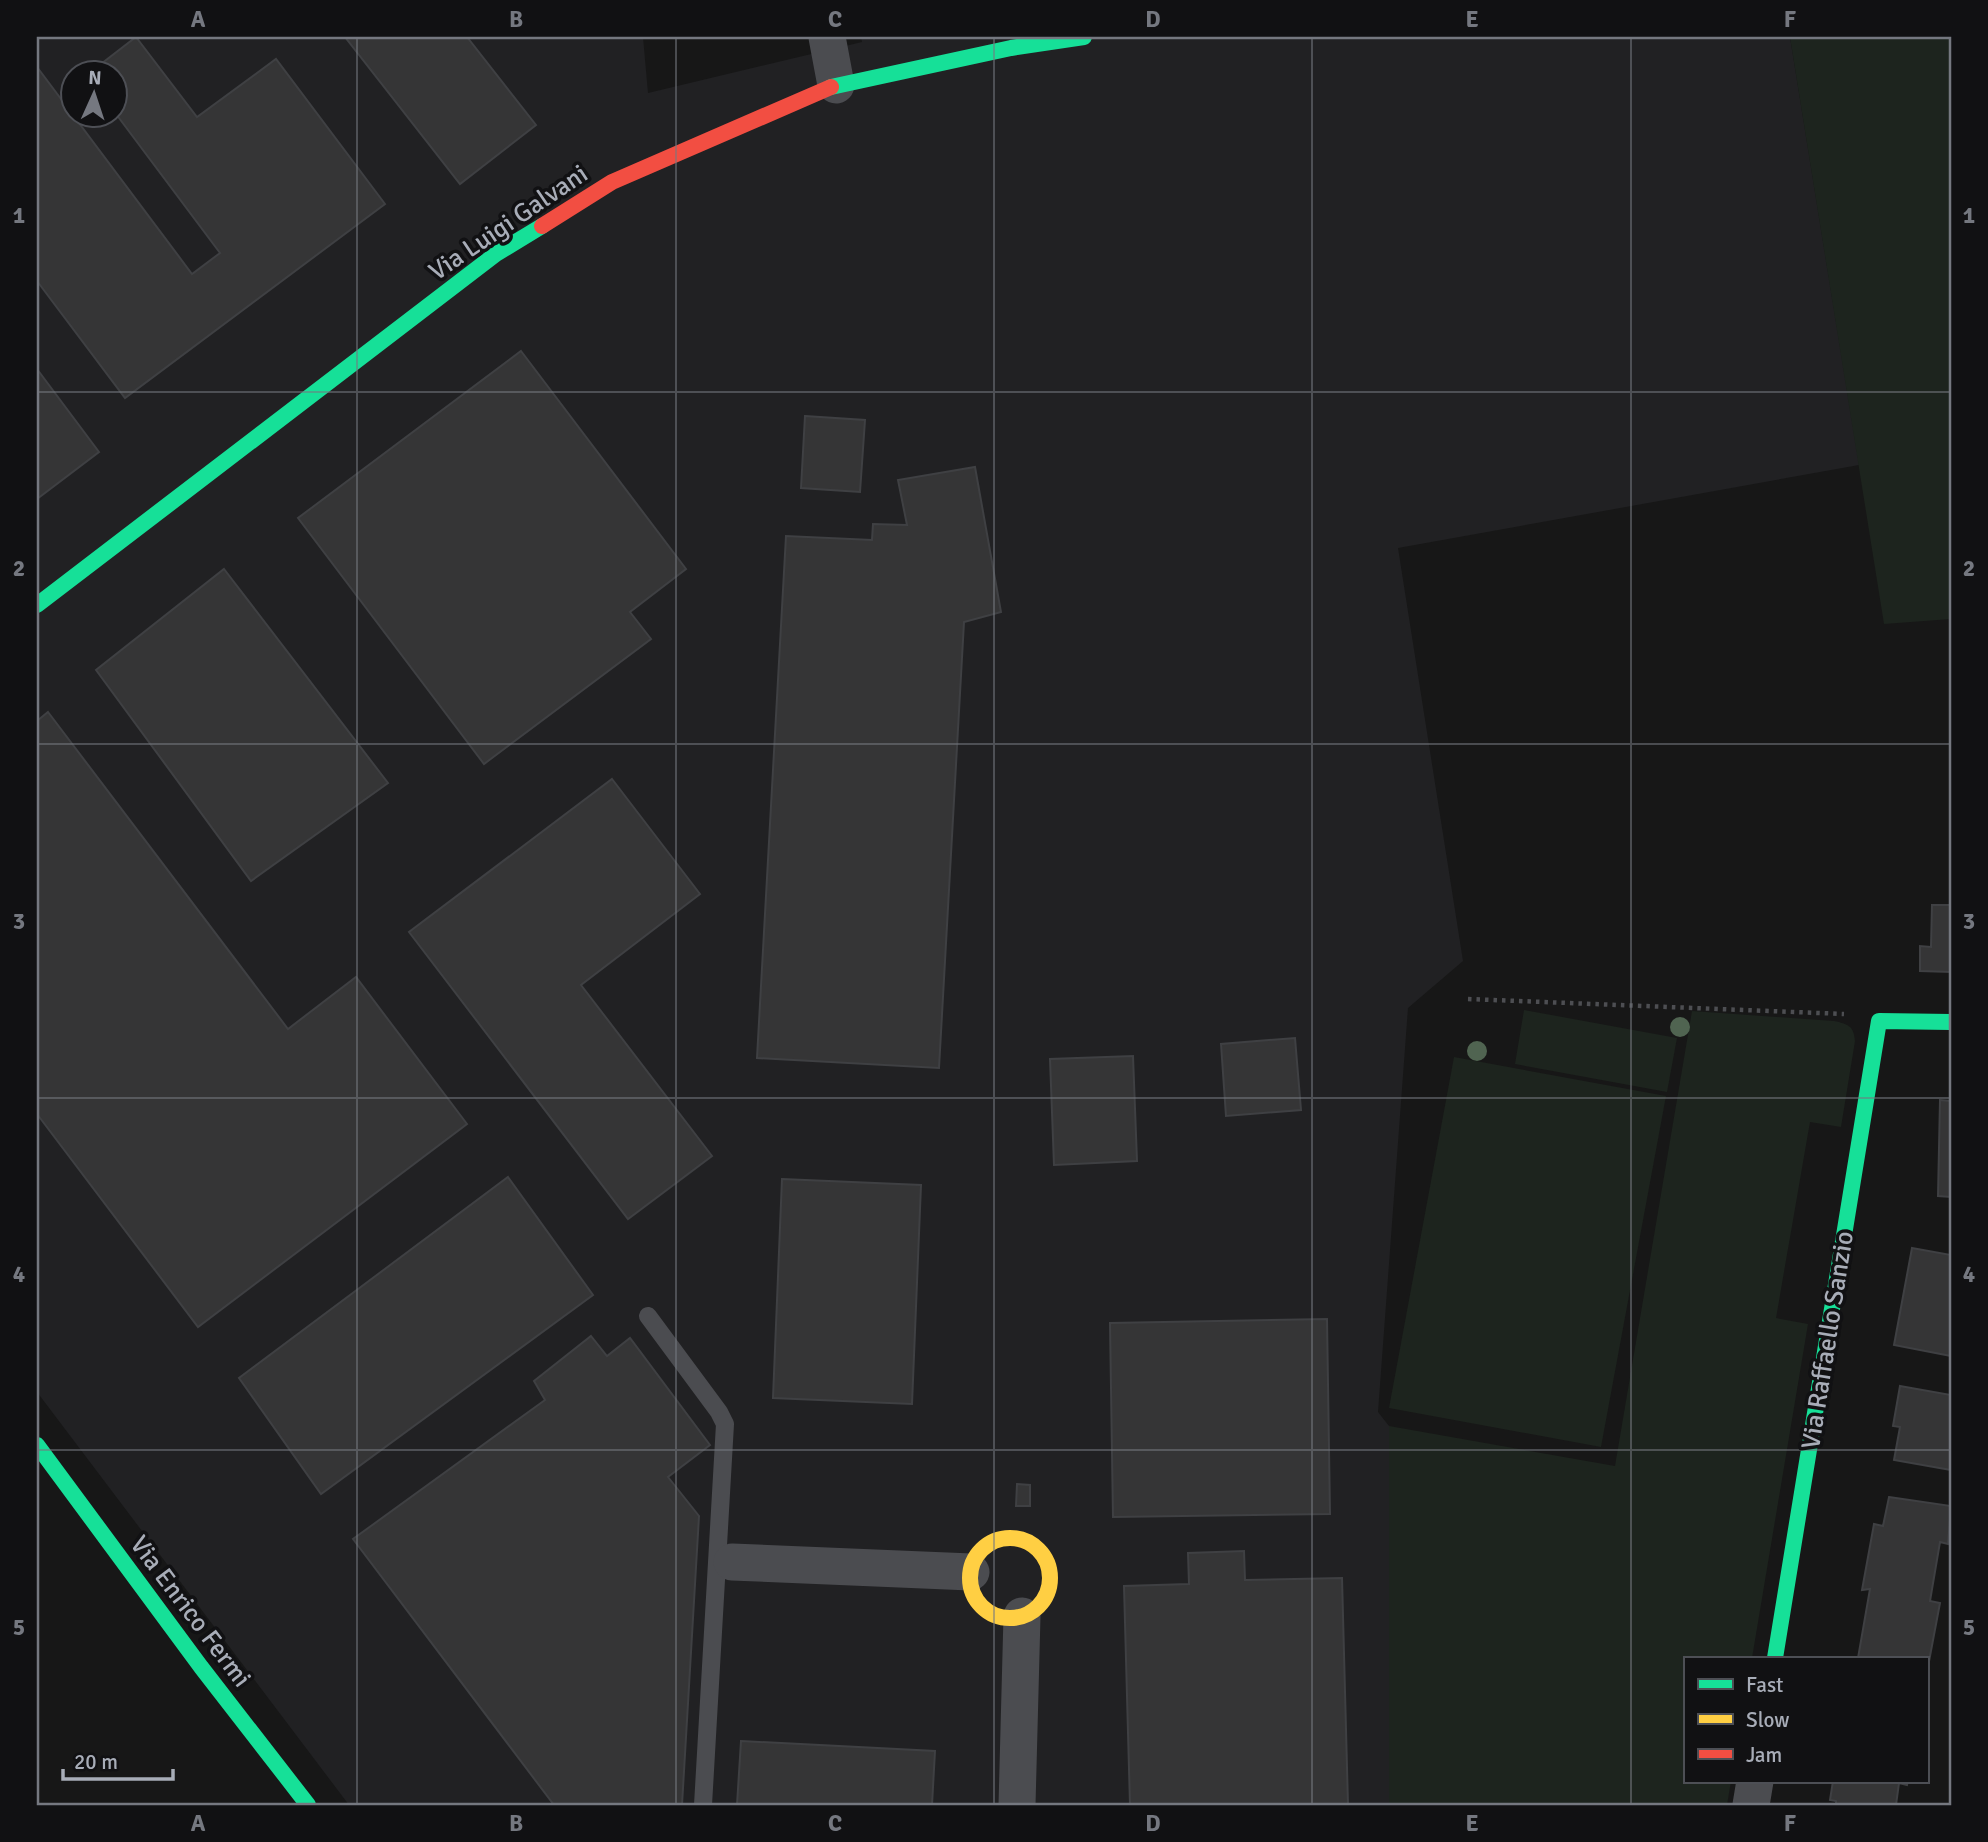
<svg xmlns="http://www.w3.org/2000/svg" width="1988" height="1842" viewBox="0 0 1988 1842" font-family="Signika,sans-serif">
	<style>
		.built { fill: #212123; fill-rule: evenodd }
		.green { fill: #1d241e }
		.building { fill: #353536; stroke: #3f4043; stroke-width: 2 }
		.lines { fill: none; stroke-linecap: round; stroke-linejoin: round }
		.path { stroke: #4d4e52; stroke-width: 4.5; stroke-dasharray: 3.5 5; stroke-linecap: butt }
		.lane { stroke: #4b4c50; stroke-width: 18 }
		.street { stroke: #4b4c50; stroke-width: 37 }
		.fast { stroke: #16e098; stroke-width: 16 }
		.slow { stroke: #ffcf43; stroke-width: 16 }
		.jam { stroke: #f24e42; stroke-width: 16 }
		.tree { fill: #506451 }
		.grid { fill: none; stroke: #757880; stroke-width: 2; stroke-opacity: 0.55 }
		.labels { text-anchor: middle; stroke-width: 7; stroke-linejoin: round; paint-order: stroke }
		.street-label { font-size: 26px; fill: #a8adb8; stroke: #111113 }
		.neatline { fill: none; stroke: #757880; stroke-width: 2.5 }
		.grid-label { font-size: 23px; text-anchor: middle; font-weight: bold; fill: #757880 }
	</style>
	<rect width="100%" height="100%" fill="#171717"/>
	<!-- built -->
	<path class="built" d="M 37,37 L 643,37 L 648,93 L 862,42 L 861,37 L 1790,37 L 1859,465 L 1398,548 L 1463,961 L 1408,1008 L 1378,1412 L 1389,1426 L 1389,1805 L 349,1805 L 37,1392 ZM 74,74 L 116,74 L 116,116 L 74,116 Z"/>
	<!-- green -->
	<g class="green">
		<polygon points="1790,37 1951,37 1951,619 1884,624"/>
		<polygon points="1524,1010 1677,1038 1667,1092 1515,1064"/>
		<path d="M 1692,1011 L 1834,1021 C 1848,1024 1854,1026 1855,1041 L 1841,1127 L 1810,1122 L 1776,1318 L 1808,1324 L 1752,1658 L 1685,1658 L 1685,1781 L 1731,1781 L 1727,1805 L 1389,1805 L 1389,1426 L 1615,1466 Z"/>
		<polygon points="1454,1057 1666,1096 1601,1447 1389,1408"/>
	</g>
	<!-- building -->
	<g class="building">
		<polygon points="136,37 197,117 276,59 385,204 125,398 37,281 37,67 192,274 220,253 116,114 116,74 88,74"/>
		<polygon points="345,37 467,37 536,125 460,184"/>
		<polygon points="521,351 686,569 630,612 651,639 484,764 298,518"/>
		<polygon points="37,369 99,452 37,499"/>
		<polygon points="805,416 865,420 860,492 801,488"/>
		<polygon points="975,467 1001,612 964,622 939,1068 757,1058 786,536 872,540 873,524 907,525 898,480"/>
		<polygon points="224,569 388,783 251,881 96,670"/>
		<polygon points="48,712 288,1029 356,977 467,1124 198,1327 37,1114 37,721"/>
		<polygon points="612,779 700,894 581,985 712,1156 628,1219 409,932"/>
		<polygon points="1932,905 1951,905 1951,972 1920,971 1920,946 1931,947"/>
		<polygon points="1295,1038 1301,1110 1226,1116 1221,1044"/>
		<polygon points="1133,1056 1137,1161 1054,1165 1050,1059"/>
		<polygon points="1940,1100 1951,1101 1951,1197 1938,1196"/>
		<polygon points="508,1177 593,1295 321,1494 239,1378"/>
		<polygon points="782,1179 921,1185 912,1404 773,1398"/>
		<polygon points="1912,1248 1951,1255 1951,1356 1894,1345"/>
		<polygon points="1327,1319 1330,1514 1113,1517 1110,1323"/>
		<polygon points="591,1336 607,1356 630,1338 710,1445 668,1477 699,1516 682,1805 554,1805 353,1539 545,1400 534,1381"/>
		<polygon points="1900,1386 1951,1395 1951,1470 1894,1460 1900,1427 1893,1426"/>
		<polygon points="1017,1484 1030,1485 1030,1506 1016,1506"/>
		<polygon points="1889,1497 1951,1506 1948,1544 1940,1542 1930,1601 1940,1603 1927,1672 1927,1658 1858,1658 1870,1589 1862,1590 1874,1524 1883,1526"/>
		<polygon points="1244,1551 1245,1580 1342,1578 1348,1805 1130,1805 1124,1586 1189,1584 1188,1553"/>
		<polygon points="741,1741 935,1751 932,1805 737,1805"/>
		<polygon points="1833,1781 1908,1781 1907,1785 1899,1783 1896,1805 1836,1805 1836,1801 1830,1800"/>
	</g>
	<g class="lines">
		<!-- path -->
		<polyline class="path" points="1468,999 1844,1014"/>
		<!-- lane -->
		<polyline class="lane" points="648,1316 719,1412 725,1424 703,1805"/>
		<!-- street -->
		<g class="street">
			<polyline points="827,37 836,85"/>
			<polyline points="732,1562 971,1572"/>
			<polyline points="1017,1805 1022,1616"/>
			<polyline points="1751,1805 1755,1781"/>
		</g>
		<!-- fast -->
		<g class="fast">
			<polyline points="831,87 1011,48 1084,37"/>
			<polyline points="37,605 496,254 542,226"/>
			<polyline points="37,1445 201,1667 308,1805"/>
			<polyline points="1775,1658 1879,1021 1951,1022"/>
		</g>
		<!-- slow -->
		<circle class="slow" cx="1010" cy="1578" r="40"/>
		<!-- jam -->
		<polyline class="jam" points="542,226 612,182 831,87"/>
	</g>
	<!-- trees -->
	<g class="tree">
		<circle cx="1680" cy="1027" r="10"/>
		<circle cx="1477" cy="1051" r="10"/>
	</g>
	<!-- grid -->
	<path class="grid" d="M 357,37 L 357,1805M 676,37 L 676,1805M 994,37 L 994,1805M 1312,37 L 1312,1805M 1631,37 L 1631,1805M 37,392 L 1951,392M 37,744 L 1951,744M 37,1098 L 1951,1098M 37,1450 L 1951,1450"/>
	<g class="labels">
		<!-- street labels -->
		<g class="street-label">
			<text transform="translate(508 222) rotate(-34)" y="9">Via Luigi Galvani</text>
			<text transform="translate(1827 1340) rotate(-81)" y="9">Via Raffaello Sanzio</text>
			<text transform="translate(191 1611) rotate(53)" y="9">Via Enrico Fermi</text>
		</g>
	</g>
	<!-- border -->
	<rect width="1988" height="1842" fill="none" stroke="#111113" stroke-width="77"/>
	<!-- legend -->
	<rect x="1684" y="1657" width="245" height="126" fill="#111113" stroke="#4d4f55" stroke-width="2"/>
	<rect x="1698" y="1679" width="35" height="10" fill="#16e098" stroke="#4d4f55" stroke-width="2"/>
	<text x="1746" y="1692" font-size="21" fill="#a8adb8">Fast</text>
	<rect x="1698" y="1714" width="35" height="10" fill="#ffcf43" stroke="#4d4f55" stroke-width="2"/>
	<text x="1746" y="1727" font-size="21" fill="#a8adb8">Slow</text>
	<rect x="1698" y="1749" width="35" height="10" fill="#f24e42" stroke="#4d4f55" stroke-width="2"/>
	<text x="1746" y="1762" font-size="21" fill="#a8adb8">Jam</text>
	<!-- north arrow -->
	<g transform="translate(94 94) rotate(3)"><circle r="33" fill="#111113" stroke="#4d4f55" stroke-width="2"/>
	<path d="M0-5L12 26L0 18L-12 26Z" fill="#757880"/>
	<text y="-10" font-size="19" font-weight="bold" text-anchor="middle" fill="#a8adb8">N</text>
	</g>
	<!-- scale -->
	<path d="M63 1769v10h110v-10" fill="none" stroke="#a8adb8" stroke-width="3.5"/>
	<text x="74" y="1769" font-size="21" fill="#a8adb8" stroke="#111113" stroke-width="5" paint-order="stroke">20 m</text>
	<rect x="38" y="38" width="1912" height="1766" class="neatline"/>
	<g class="grid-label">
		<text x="198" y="27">A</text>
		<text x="516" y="27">B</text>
		<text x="835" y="27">C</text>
		<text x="1153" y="27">D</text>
		<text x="1472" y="27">E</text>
		<text x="1790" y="27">F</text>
		<text x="19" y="223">1</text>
		<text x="1969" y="223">1</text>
		<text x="19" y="576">2</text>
		<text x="1969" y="576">2</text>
		<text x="19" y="929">3</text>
		<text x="1969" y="929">3</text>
		<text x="19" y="1282">4</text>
		<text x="1969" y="1282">4</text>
		<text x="19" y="1635">5</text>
		<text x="1969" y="1635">5</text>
		<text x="198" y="1831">A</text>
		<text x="516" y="1831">B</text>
		<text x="835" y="1831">C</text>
		<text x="1153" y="1831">D</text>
		<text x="1472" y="1831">E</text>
		<text x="1790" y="1831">F</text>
	</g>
</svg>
